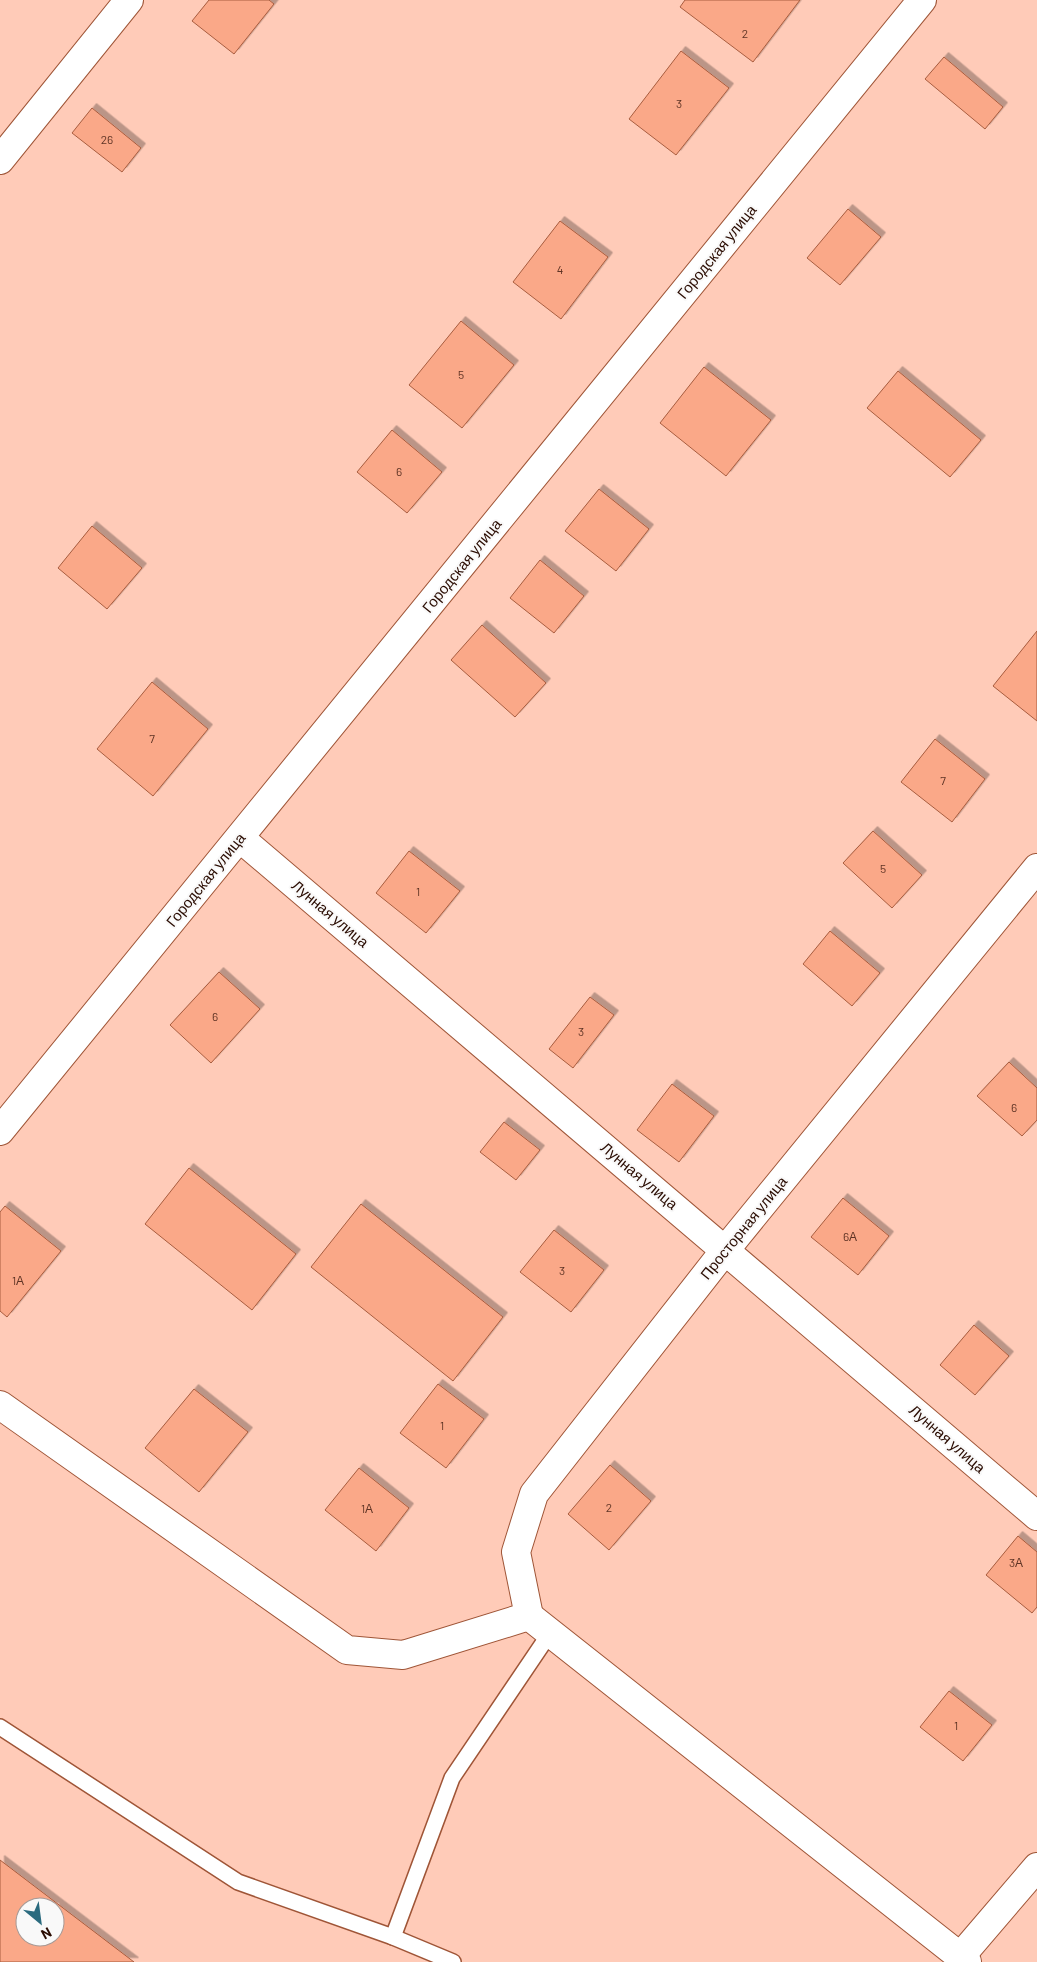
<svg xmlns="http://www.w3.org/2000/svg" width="1037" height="1962" viewBox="0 0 1037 1962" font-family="Barlow,sans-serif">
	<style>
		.building { fill: #faa888; stroke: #a85d3f; fill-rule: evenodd; filter: url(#shadow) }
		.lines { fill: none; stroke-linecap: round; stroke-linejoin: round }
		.lane-casing { stroke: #9f5537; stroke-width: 18 }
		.street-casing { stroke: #9f5537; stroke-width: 30 }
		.lane { stroke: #fff; stroke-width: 15 }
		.street { stroke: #fff; stroke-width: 28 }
		.labels { text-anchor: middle; stroke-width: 4; stroke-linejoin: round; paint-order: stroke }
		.number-label { font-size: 12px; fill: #5e3324 }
		.street-label { font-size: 15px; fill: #2a0c02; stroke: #f9f9f9 }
	</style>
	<defs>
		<filter id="shadow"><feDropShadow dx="4.5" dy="-4.5" stdDeviation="0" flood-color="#0004"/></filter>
	</defs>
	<rect width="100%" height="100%" fill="#ffcbb8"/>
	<!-- building -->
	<g class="building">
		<polygon points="209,0 269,0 274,4 234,54 192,21"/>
		<polygon points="685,0 800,0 753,62 680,7"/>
		<polygon points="681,51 729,88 676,155 629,119"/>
		<polygon points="944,57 1003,107 985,129 925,79"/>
		<polygon points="92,108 141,148 122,172 72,133"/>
		<polygon points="848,209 881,237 840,285 807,258"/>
		<polygon points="560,221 608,257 561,319 513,282"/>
		<polygon points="461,321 514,365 462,428 409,385"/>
		<polygon points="704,367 771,420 726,476 660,423"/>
		<polygon points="898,371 981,440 950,477 867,408"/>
		<polygon points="392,430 442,472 407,513 357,472"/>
		<polygon points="599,489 649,529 616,571 565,531"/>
		<polygon points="92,526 142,568 107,609 58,568"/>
		<polygon points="540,560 584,596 554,633 510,598"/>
		<polygon points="482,625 546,683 515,717 451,660"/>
		<polygon points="1037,631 1037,721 993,686"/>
		<polygon points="152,682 208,729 153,796 97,749"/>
		<polygon points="935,739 985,779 952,822 901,782"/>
		<polygon points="873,831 922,875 892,908 843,863"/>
		<polygon points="409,851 460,891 426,933 376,893"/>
		<polygon points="830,931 880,973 852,1006 803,964"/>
		<polygon points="219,972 260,1009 211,1063 170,1025"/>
		<polygon points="590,997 614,1015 573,1068 549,1049"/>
		<polygon points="1009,1062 1037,1088 1037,1120 1022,1136 977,1096"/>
		<polygon points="672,1084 714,1116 679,1162 637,1130"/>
		<polygon points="504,1122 540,1150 516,1180 480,1152"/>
		<polygon points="189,1168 296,1254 252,1310 145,1224"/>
		<polygon points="843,1198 889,1236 858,1275 811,1237"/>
		<polygon points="361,1204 503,1317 453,1381 311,1267"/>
		<polygon points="5,1206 61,1251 7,1317 0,1311 0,1212"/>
		<polygon points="554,1230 604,1270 571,1312 520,1272"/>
		<polygon points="974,1325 1009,1356 975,1395 940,1365"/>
		<polygon points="438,1384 484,1419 446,1468 400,1433"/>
		<polygon points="194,1389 248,1432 199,1492 145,1448"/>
		<polygon points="610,1465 651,1501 609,1550 568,1514"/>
		<polygon points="359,1468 409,1508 376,1551 325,1510"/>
		<polygon points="1018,1536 1037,1552 1037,1607 1032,1613 986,1575"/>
		<polygon points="949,1691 992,1725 963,1761 920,1727"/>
		<path d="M 0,1860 L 134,1962 L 0,1962 ZM 25,1907 L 55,1907 L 55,1937 L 25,1937 Z"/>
	</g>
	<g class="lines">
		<!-- lane casing -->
		<g class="lane-casing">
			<g id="lane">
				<polyline points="0,1727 238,1882 393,1937 453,1962"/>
				<polyline points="393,1937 452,1778 550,1633"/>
			</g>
		</g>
		<!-- street casing -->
		<g class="street-casing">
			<g id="street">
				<polyline points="0,160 129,0"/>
				<polyline points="240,838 1037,1516"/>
				<polyline points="0,1131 922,0"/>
				<polyline points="0,1405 347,1650 403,1655 529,1616 967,1962"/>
				<polyline points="529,1616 516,1552 534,1494 726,1249 1037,868"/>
				<polyline points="960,1957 1037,1867"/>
			</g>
		</g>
		<!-- lane -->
		<use href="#lane" class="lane"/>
		<!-- street -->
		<use href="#street" class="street"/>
	</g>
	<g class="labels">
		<!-- number labels -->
		<g class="number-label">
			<text x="745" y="38">2</text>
			<text x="679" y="108">3</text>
			<text x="107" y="144">26</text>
			<text x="560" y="274">4</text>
			<text x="461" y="379">5</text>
			<text x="399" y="476">6</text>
			<text x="152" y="743">7</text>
			<text x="943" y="785">7</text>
			<text x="883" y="873">5</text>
			<text x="418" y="896">1</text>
			<text x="215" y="1021">6</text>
			<text x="581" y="1036">3</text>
			<text x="1014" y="1112">6</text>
			<text x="850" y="1241">6А</text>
			<text x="562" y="1275">3</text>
			<text x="18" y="1285">1А</text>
			<text x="442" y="1430">1</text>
			<text x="609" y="1512">2</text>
			<text x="367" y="1513">1А</text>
			<text x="1016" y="1567">3А</text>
			<text x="956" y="1730">1</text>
		</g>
		<!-- street labels -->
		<g class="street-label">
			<text transform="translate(717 252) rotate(-51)" y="5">Городская улица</text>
			<text transform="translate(462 566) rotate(-51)" y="5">Городская улица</text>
			<text transform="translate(206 880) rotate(-51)" y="5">Городская улица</text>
			<text transform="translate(330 914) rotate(40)" y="5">Лунная улица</text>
			<text transform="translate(639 1176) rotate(40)" y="5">Лунная улица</text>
			<text transform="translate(744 1228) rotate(-51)" y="5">Просторная улица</text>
			<text transform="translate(947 1439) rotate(41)" y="5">Лунная улица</text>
		</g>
	</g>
	<!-- north arrow -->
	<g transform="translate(40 1922) rotate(151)"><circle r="24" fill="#f9f9f9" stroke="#a69a96"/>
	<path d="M0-4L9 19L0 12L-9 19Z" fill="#2b6b7f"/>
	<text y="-8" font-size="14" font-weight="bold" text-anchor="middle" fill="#2a0c02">N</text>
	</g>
</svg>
